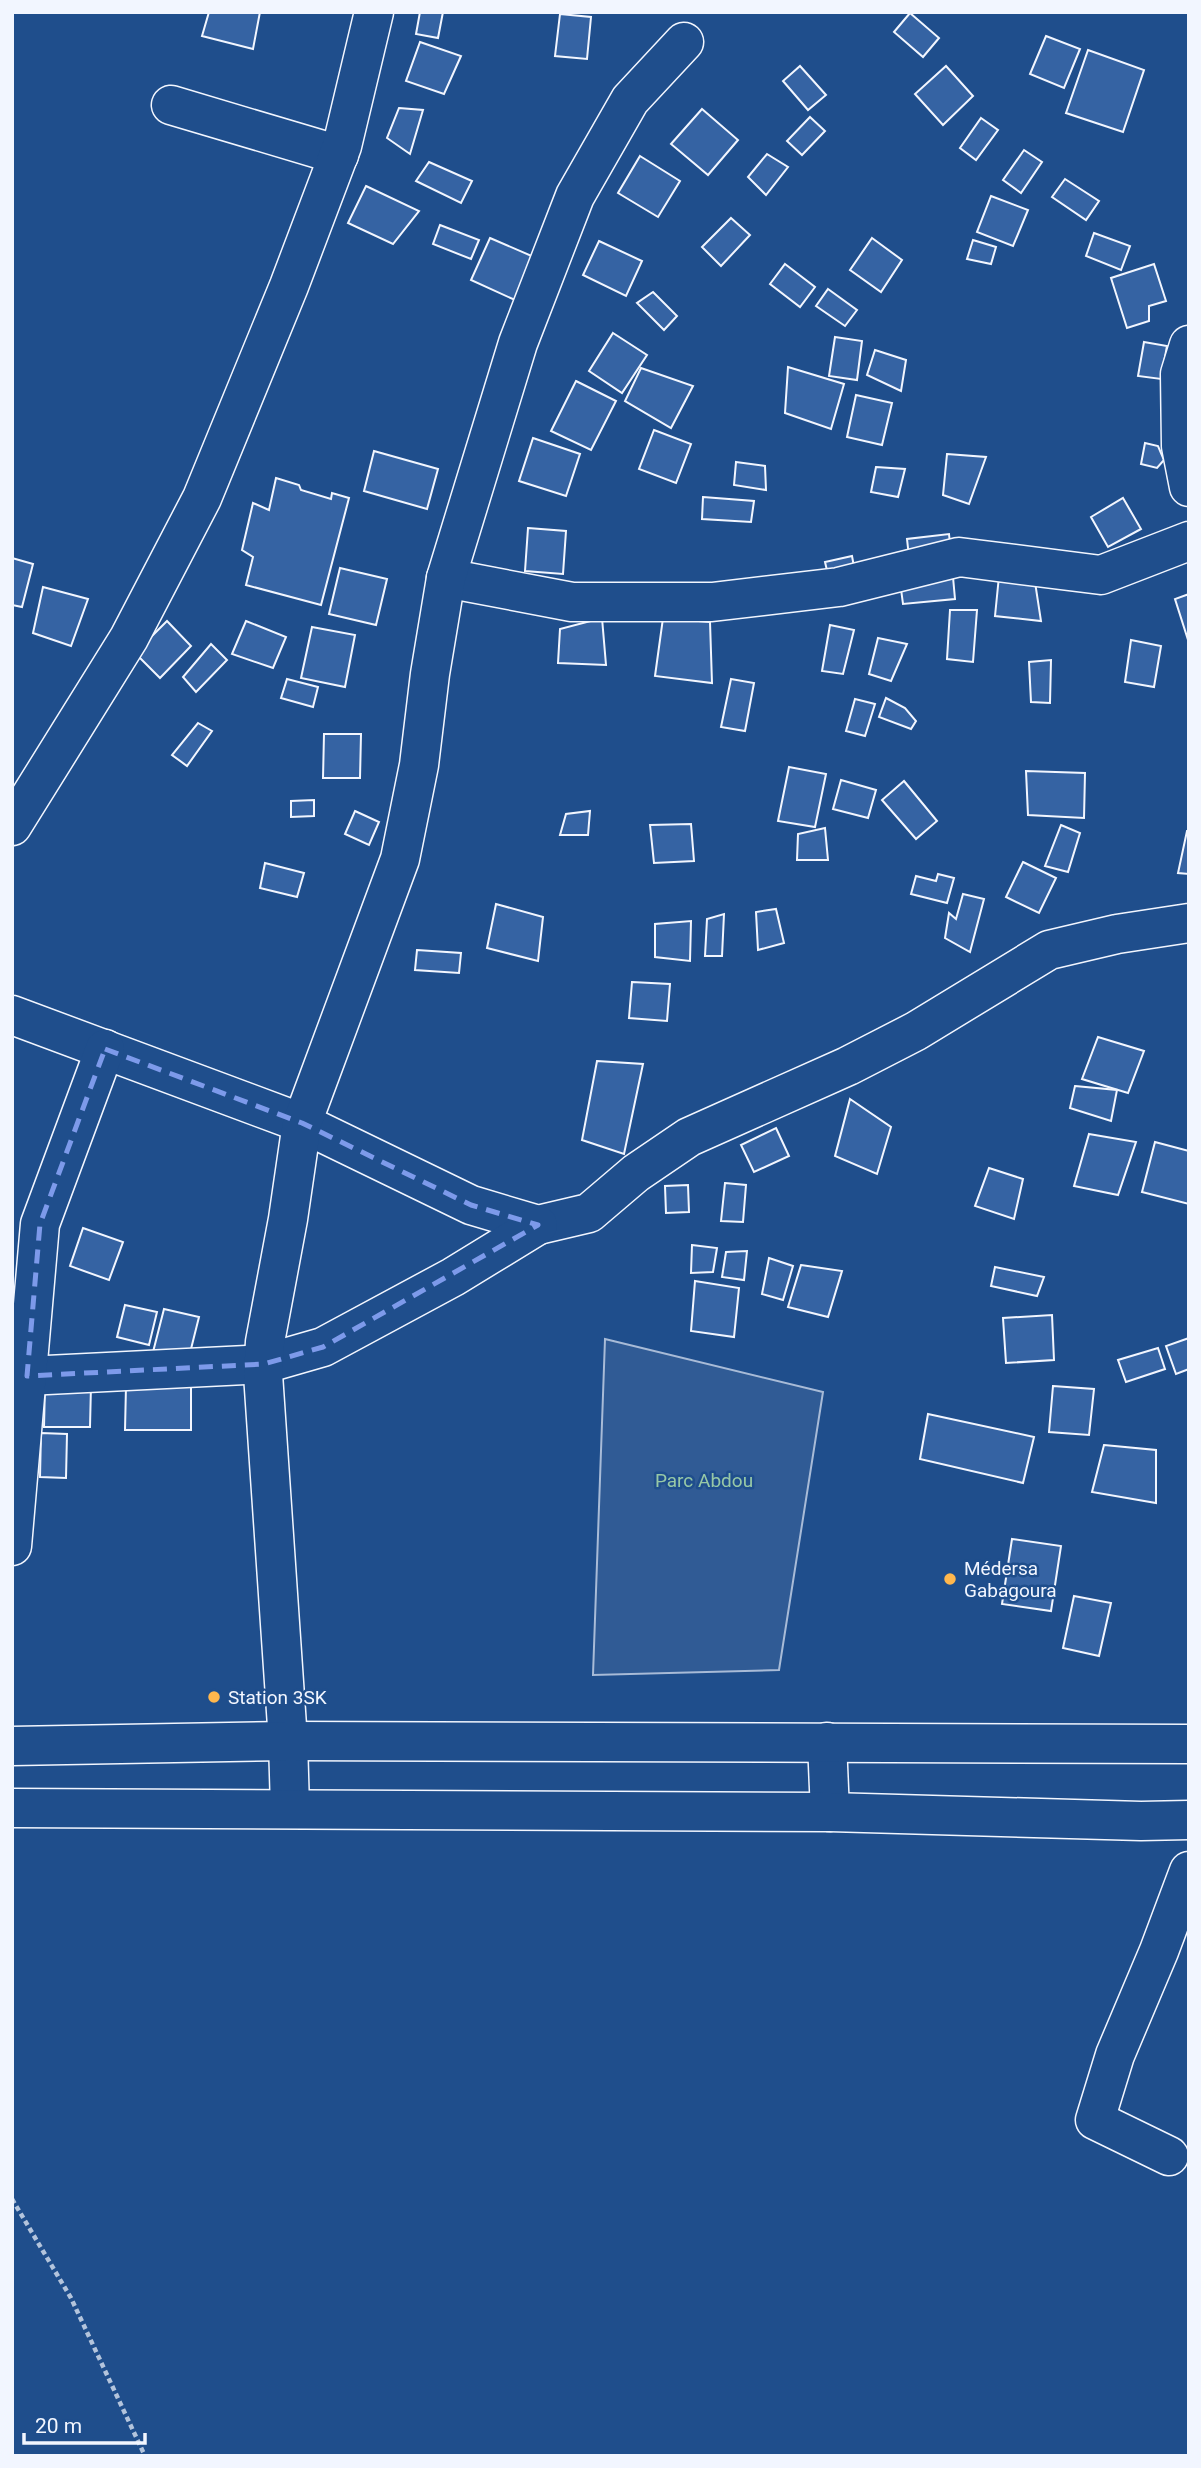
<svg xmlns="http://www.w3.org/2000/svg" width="1201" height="2468" viewBox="0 0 1201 2468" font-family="Roboto,sans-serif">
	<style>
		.built { fill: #305b95; stroke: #a8bbd7; stroke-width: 2 }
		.building { fill: #3563a3; stroke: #f2f6ff; stroke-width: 2 }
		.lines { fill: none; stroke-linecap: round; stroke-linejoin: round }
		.minor-casing { stroke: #f2f6ff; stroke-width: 41 }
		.major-casing { stroke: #f2f6ff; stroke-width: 41 }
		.path { stroke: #b3c4dc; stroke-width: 4.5; stroke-dasharray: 5 3.5; stroke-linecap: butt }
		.minor { stroke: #1f4e8c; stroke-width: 38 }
		.major { stroke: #1f4e8c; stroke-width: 38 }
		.marked { fill: none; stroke: #7d9aea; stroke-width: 5; stroke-dasharray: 14 9; stroke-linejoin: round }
		.poi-dot { fill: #ffb74d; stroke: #1f4e8c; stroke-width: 2.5 }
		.labels { text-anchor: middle; stroke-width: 5; stroke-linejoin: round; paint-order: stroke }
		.park-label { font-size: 19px; fill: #97c8a6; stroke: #1f4e8c }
		.poi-label { font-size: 19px; fill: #f2f6ff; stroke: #1f4e8c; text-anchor: start }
	</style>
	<rect width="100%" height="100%" fill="#1f4e8c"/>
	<!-- built -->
	<polygon class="built" points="605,1339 823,1392 779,1670 593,1675"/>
	<!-- building -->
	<g class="building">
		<polygon points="209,12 260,12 253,49 202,36"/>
		<polygon points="420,12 443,12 438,38 416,34"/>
		<polygon points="910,13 939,38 923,57 894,32"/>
		<polygon points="560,14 591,17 587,59 555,56"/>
		<polygon points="1046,36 1080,49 1064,88 1030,74"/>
		<polygon points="420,42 461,56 444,94 406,81"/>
		<polygon points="1088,50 1144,70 1123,132 1066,113"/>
		<polygon points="800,66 826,95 808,110 783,81"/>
		<polygon points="946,66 973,96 943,125 915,94"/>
		<polygon points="399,108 423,110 410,154 387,138"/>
		<polygon points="702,109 738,140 708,175 671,144"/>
		<polygon points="810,117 825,131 802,155 787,141"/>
		<polygon points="981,118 998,130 976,160 960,148"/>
		<polygon points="1024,150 1042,162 1021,193 1003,180"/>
		<polygon points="767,154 788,167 766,195 748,177"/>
		<polygon points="640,156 680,181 658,217 618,193"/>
		<polygon points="429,162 472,181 461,203 416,181"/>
		<polygon points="1065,179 1099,201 1086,220 1052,197"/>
		<polygon points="366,186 419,211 393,244 348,223"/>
		<polygon points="991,196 1028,210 1013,246 977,232"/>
		<polygon points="731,218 750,235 721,266 702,247"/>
		<polygon points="440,225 479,240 471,259 433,244"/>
		<polygon points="1094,233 1130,246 1121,270 1086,256"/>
		<polygon points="490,238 534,257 515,300 471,280"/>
		<polygon points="872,238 902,260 881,292 850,270"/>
		<polygon points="973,240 996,247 991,264 967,259"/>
		<polygon points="599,241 642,261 626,296 583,275"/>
		<polygon points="785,264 815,287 800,307 770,284"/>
		<polygon points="1154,264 1166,301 1149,306 1149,321 1127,328 1111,278"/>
		<polygon points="828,289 857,310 845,326 816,306"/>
		<polygon points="653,292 677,316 664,330 637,303"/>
		<polygon points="613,333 647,355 622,393 589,371"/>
		<polygon points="835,337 862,341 857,380 829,376"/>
		<polygon points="1144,342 1167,346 1161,379 1138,376"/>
		<polygon points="875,350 906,360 901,391 867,375"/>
		<polygon points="788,367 844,384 831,429 785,413"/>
		<polygon points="641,368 693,386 671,428 625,401"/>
		<polygon points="576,381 616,401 591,450 551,431"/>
		<polygon points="856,395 892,403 882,445 847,437"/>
		<polygon points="654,430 691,444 676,483 639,469"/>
		<polygon points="533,438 580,454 566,496 519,481"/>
		<polygon points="1145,443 1158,446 1164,460 1157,468 1141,464"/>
		<polygon points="374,451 438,469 427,509 364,491"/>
		<polygon points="947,454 986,457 969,504 943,495"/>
		<polygon points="736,462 765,466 766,490 734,485"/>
		<polygon points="876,467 905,469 898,497 871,492"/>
		<polygon points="276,478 299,485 301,490 331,499 332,493 349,498 321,605 246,585 253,557 242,550 253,503 269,510"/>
		<polygon points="703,497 754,501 751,522 702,519"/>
		<polygon points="1123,498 1141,529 1108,547 1091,517"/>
		<polygon points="528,528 566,531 563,574 525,571"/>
		<polygon points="949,534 951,553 909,557 907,539"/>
		<polygon points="852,556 855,572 829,579 825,562"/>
		<polygon points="12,558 33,564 22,607 12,605"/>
		<polygon points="1000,566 1033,569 1041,621 995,616"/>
		<polygon points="340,568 387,579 376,625 329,614"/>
		<polygon points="953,577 955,599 903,604 900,582"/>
		<polygon points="43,587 88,599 71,646 33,633"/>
		<polygon points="1189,594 1189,643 1175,599"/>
		<polygon points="950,610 977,610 973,662 947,659"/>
		<polygon points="602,618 606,665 558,663 560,629"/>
		<polygon points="663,618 710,622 712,683 655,676"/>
		<polygon points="167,621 191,646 160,678 135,653"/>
		<polygon points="246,621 286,637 273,668 232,654"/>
		<polygon points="830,625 854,630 843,674 822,671"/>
		<polygon points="312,627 355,635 345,687 301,678"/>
		<polygon points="878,638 907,644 891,681 869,674"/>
		<polygon points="1131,640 1161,646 1154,687 1125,682"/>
		<polygon points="211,644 227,660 196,692 183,677"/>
		<polygon points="1051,660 1050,703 1031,702 1029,662"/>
		<polygon points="287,679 318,687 313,707 281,698"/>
		<polygon points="731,679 754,683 745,731 721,727"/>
		<polygon points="886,698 905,708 916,721 911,729 879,717"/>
		<polygon points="855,699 875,704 865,736 846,731"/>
		<polygon points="198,723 212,731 187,766 172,755"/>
		<polygon points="324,734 361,734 360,778 323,778"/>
		<polygon points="789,767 826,774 815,827 778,821"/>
		<polygon points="1026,771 1085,773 1084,818 1028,815"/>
		<polygon points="841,780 876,790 868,818 833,809"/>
		<polygon points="904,781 937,821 916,839 882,800"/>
		<polygon points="314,800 314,816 291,817 291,801"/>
		<polygon points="355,811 379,822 369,845 345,834"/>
		<polygon points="590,811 588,835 560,835 566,814"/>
		<polygon points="691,824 694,861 654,863 650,825"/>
		<polygon points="1061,825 1080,833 1068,872 1045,866"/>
		<polygon points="825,828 828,860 797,860 798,834"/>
		<polygon points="1187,831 1189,831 1189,874 1178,873"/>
		<polygon points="1023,862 1056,878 1039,913 1006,897"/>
		<polygon points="265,863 304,873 297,897 260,888"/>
		<polygon points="938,874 954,878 947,903 911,894 916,876 936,881"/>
		<polygon points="963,894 984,899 970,952 945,938 949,913 956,919"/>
		<polygon points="496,904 543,917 538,961 487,948"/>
		<polygon points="776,909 784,943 758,950 756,912"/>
		<polygon points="724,914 722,956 705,956 707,919"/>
		<polygon points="691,921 690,961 655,957 655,924"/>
		<polygon points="417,950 461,953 459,973 415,970"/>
		<polygon points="632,982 670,984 667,1021 629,1018"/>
		<polygon points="1098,1037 1144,1051 1128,1093 1082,1079"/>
		<polygon points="597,1061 643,1064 624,1154 582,1140"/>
		<polygon points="1075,1086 1117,1090 1111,1121 1070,1108"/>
		<polygon points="850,1099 891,1127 877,1174 835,1156"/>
		<polygon points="776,1128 789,1156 754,1172 741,1145"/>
		<polygon points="1089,1134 1136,1142 1118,1195 1074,1186"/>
		<polygon points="1155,1142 1189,1151 1189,1204 1142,1192"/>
		<polygon points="989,1168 1023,1179 1014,1219 975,1206"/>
		<polygon points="725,1183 746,1185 743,1222 721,1221"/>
		<polygon points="688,1185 689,1212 666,1213 665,1186"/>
		<polygon points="83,1228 123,1242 109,1280 70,1266"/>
		<polygon points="692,1245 717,1248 713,1272 691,1273"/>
		<polygon points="747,1251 744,1280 722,1277 726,1252"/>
		<polygon points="769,1258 793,1266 783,1300 762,1294"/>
		<polygon points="801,1265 842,1271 828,1317 788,1307"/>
		<polygon points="995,1267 1044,1277 1037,1296 991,1286"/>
		<polygon points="695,1281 739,1288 734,1337 691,1331"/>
		<polygon points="125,1305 157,1312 149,1345 117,1337"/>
		<polygon points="164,1309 199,1317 188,1361 153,1352"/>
		<polygon points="1052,1315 1054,1360 1006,1363 1003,1318"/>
		<polygon points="1189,1338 1189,1369 1176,1374 1166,1346"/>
		<polygon points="1158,1348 1165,1369 1126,1382 1118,1360"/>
		<polygon points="45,1385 91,1385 90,1427 44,1427"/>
		<polygon points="191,1385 191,1430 125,1430 126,1386"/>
		<polygon points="1053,1386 1094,1389 1089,1435 1049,1432"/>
		<polygon points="928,1414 1034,1437 1023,1483 920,1459"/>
		<polygon points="41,1433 67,1434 66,1478 40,1477"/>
		<polygon points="1104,1445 1156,1450 1156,1503 1092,1492"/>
		<polygon points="1012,1539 1061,1546 1051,1611 1002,1604"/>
		<polygon points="1074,1596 1111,1603 1099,1656 1063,1648"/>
	</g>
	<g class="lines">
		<!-- minor casing -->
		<g class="minor-casing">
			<g id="minor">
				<polyline points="171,105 339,155"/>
				<polyline points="1189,345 1180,374 1181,446 1189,487"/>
				<polyline points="446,578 572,602 712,602 839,587 959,557 1101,575 1189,541"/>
				<polyline points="12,826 129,638 202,498 289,286 342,146 374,12"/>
				<polyline points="12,1015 302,1123 471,1205 538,1225 589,1213 636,1173 689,1137 848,1066 916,1031 1049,950 1117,934 1189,923"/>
				<polyline points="27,1376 264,1364 323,1347 453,1277 538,1225"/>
				<polyline points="12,1546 40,1224 105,1049"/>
				<polyline points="290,1808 288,1741 263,1374 265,1342 288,1219 302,1123 400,859 419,765 430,674 446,578 518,343 575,196 630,100 684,42"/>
				<polyline points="1169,2156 1095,2120 1115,2055 1159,1951 1189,1871"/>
			</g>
		</g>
		<!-- major casing -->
		<g class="major-casing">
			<g id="major">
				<polyline points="827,1742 830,1812"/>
				<polyline points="12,1746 288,1741 1189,1744"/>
				<polyline points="12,1808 830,1812 1141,1821 1189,1820"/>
			</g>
		</g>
		<!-- path -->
		<polyline class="path" points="12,2199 71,2298 145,2456"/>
		<!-- minor -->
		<use href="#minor" class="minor"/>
		<!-- major -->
		<use href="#major" class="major"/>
	</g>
	<!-- marked area -->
	<path class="marked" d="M 105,1049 L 302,1123 L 471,1205 L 538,1225 L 323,1347 L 264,1364 L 27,1376 L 40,1224 Z"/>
	<!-- markers -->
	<g class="poi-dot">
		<circle cx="950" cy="1579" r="7"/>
		<circle cx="214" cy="1697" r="7"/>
	</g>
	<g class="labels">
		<!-- park labels -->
		<g class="park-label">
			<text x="704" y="1487">Parc Abdou</text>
		</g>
		<!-- poi labels -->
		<g class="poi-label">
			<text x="964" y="1575">Médersa<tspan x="964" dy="22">Gabagoura</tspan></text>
			<text x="228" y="1704">Station 3SK</text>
		</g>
	</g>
	<!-- border -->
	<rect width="1201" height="2468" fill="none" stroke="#f2f6ff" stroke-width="28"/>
	<!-- scale -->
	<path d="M24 2433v10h121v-10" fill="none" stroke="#f2f6ff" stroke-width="3.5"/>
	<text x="35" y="2433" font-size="21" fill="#f2f6ff" stroke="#1f4e8c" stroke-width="5" paint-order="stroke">20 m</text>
</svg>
